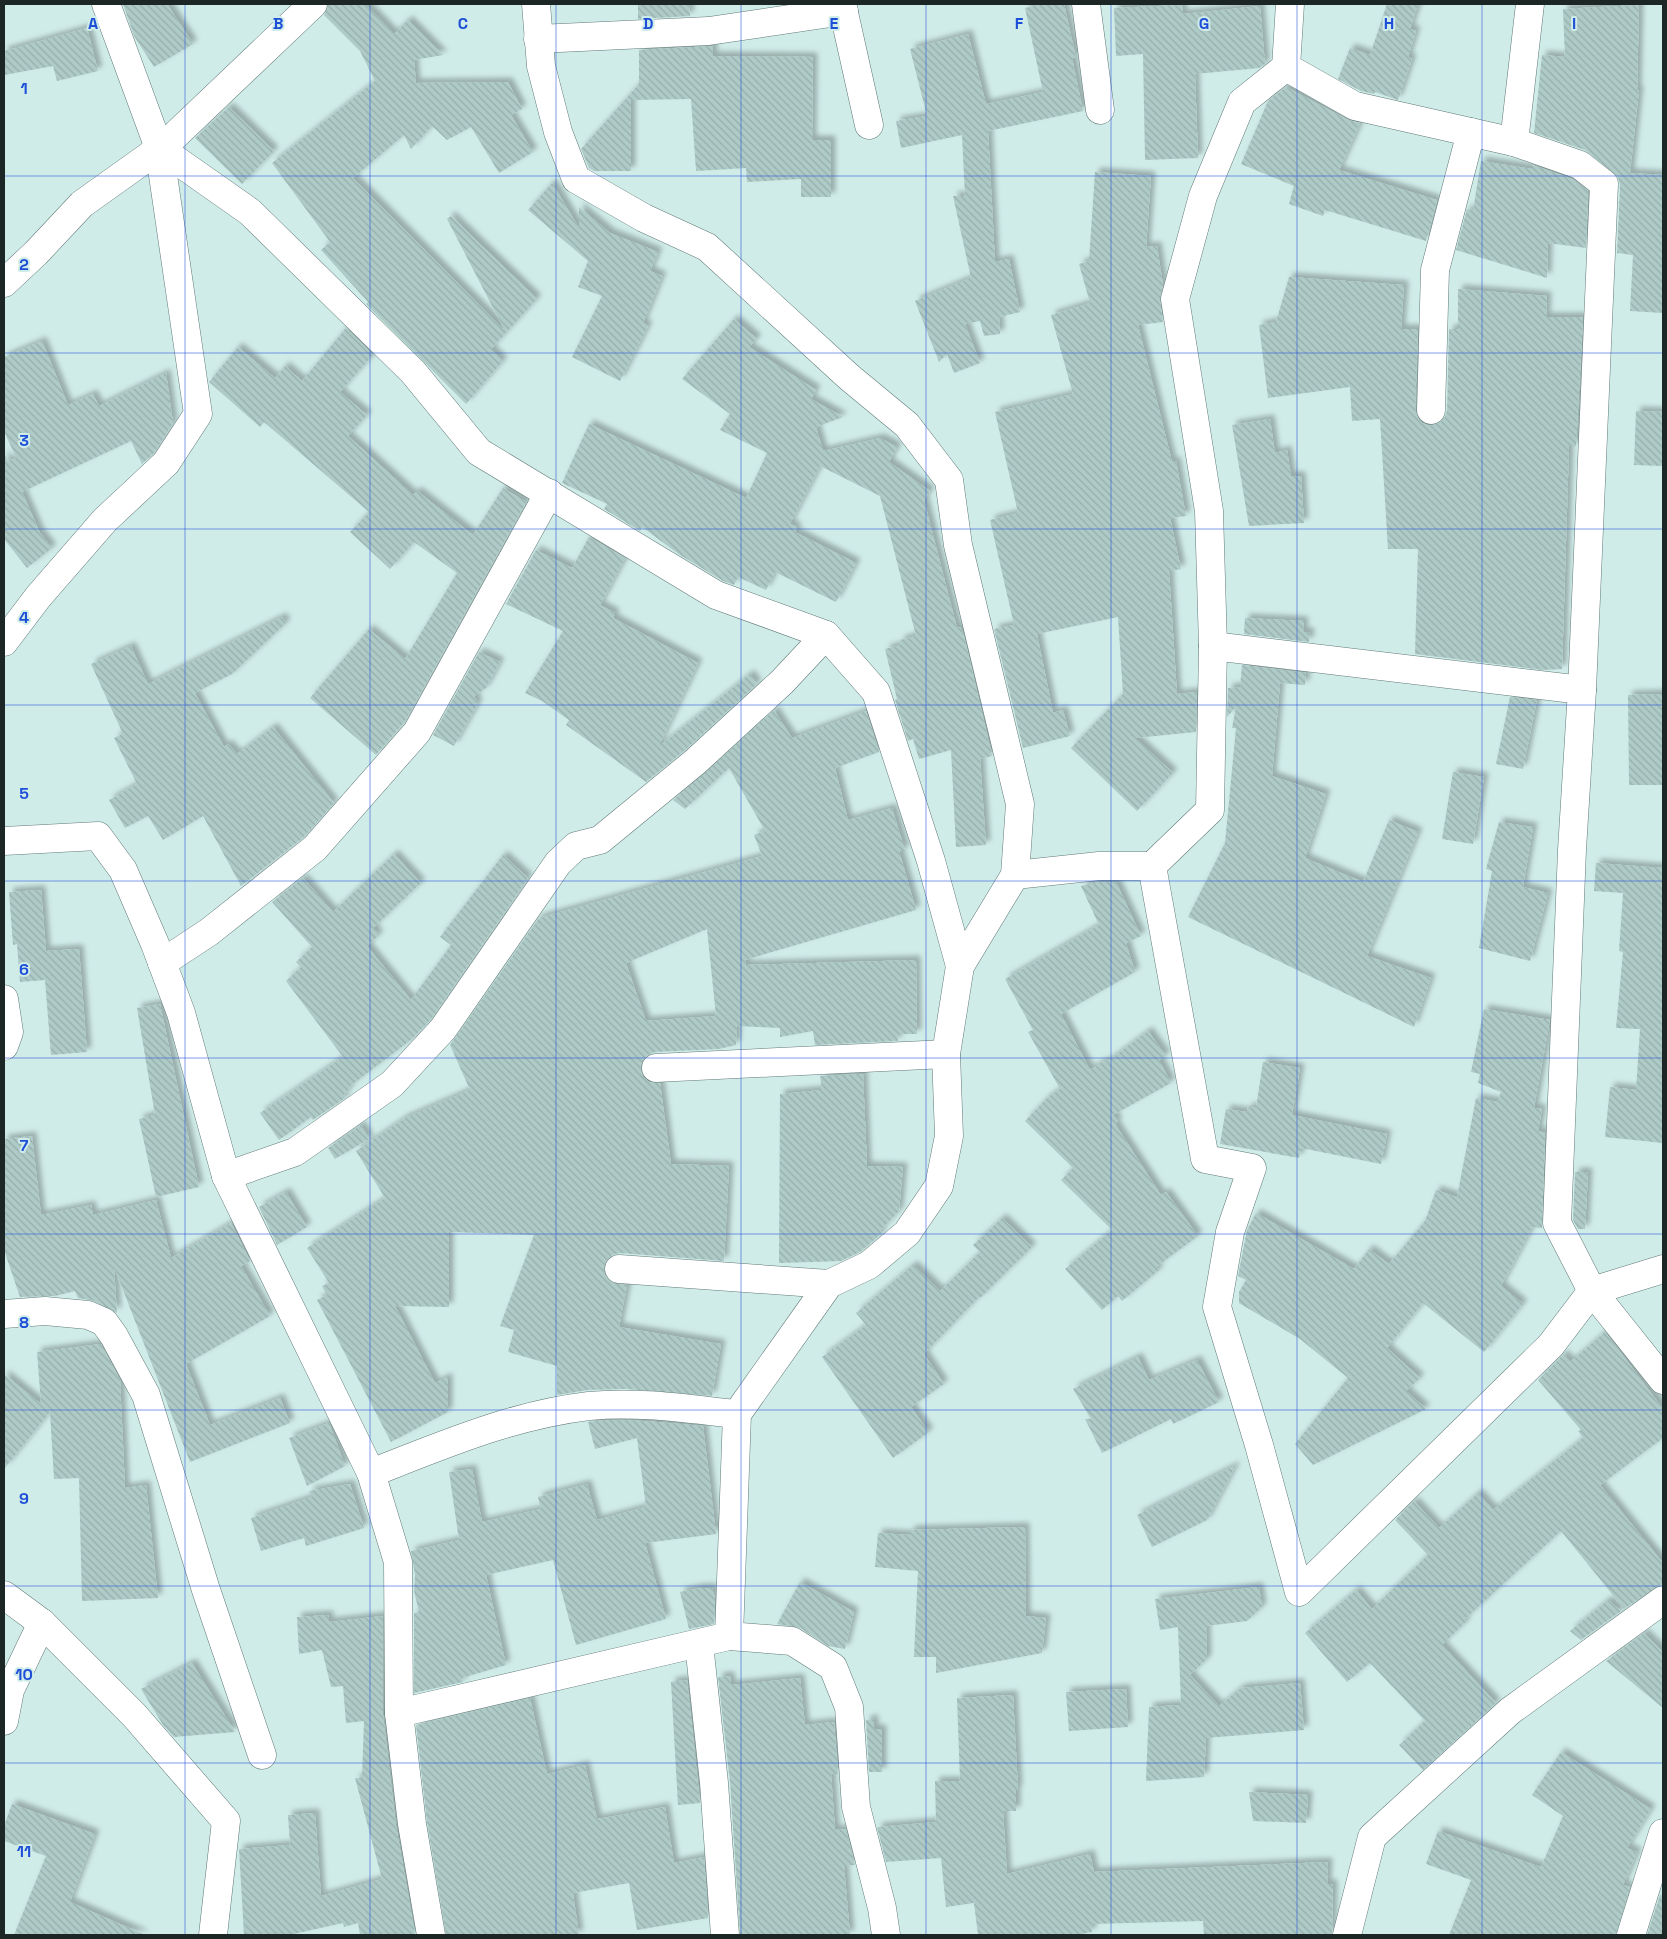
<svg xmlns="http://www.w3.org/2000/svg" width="1667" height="1939" viewBox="0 0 1667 1939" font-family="'Space Grotesk',sans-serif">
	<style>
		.building { fill: url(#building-back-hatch); fill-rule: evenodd; filter: url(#shadow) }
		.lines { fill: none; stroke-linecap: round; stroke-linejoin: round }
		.minor-casing { stroke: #607a77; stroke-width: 29 }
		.minor { stroke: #fff; stroke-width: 28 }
		.grid { fill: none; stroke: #1d4ed8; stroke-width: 1; stroke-opacity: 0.55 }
		.grid-label { font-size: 16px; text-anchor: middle; font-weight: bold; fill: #1d4ed8; stroke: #d0ece9; stroke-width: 4; stroke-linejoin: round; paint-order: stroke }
	</style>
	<defs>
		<pattern id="building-back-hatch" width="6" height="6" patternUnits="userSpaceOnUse" patternTransform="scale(1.25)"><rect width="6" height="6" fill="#afcbc8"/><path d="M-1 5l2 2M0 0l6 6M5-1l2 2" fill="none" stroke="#96aeac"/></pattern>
		<filter id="shadow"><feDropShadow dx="4.5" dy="-4.5" stdDeviation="2.5" flood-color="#0004"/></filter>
	</defs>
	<rect width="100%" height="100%" fill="#d0ece9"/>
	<!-- building -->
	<g class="building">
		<polygon points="123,4 167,4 193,44 154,67 134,36"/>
		<polygon points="328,4 365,4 394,34 408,20 443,55 414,60 416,83 508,82 522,109 511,115 533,152 499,173 471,127 447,140 432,126 411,149 404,135 353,178 505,331 447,219 451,216 537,299 491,349 503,361 466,404 366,304 368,302 321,250 330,242 272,163 375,81 360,51 324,15"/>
		<polygon points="638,4 689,4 690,16 638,19"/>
		<polygon points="1045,4 1064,4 1076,58 1072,58 1083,111 988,131 995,262 1009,259 1020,312 999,317 1000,334 984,336 980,321 965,324 980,363 954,373 947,354 939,362 915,301 971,278 953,196 965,196 962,135 901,148 896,121 927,116 910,49 968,34 986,104 1043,92 1025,8"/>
		<polygon points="1387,4 1418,4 1410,29 1416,31 1408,57 1412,59 1398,100 1375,92 1374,94 1361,91 1338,79 1350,48 1370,55"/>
		<polygon points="1182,5 1183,14 1260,6 1265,64 1259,68 1195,74 1198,158 1145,160 1143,54 1116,56 1114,8"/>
		<polygon points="1639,5 1637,90 1639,90 1630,173 1663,175 1663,313 1630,311 1633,255 1617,253 1620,185 1618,177 1585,150 1534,133 1542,55 1565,57 1563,9"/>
		<polygon points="87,28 98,71 57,81 53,66 4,75 4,51"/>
		<polygon points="713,46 713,56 813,57 812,140 831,140 831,197 801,197 801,179 747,182 746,168 696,171 691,99 631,100 631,171 594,171 589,168 581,149 639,84 639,50"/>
		<polygon points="1286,87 1348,120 1360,123 1339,170 1437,200 1426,241 1325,210 1323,216 1289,204 1294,186 1241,164 1268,101"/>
		<polygon points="229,107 274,151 242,184 195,138"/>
		<polygon points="1481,161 1532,169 1532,165 1572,179 1588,191 1586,248 1548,243 1547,278 1456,250 1467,209 1473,211"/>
		<polygon points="1095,172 1151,176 1146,247 1157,246 1163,285 1160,301 1163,322 1138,325 1172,462 1176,461 1186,516 1170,518 1181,569 1169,571 1177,694 1197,692 1196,732 1135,738 1173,773 1137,811 1071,748 1123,694 1118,617 1037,634 1053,713 1063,710 1070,736 1023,748 994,629 1014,625 990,520 1018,513 995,412 1073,394 1051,315 1090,303 1079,264 1089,261"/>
		<polygon points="552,183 579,228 579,207 610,233 658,252 650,271 662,276 643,323 648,326 620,381 572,357 602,296 578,287 588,261 528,210"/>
		<polygon points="1289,277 1404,285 1401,329 1418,329 1415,410 1418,418 1422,423 1430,426 1439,423 1444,419 1447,411 1449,329 1458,329 1458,289 1547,296 1546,317 1583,317 1576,446 1569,446 1562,669 1543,670 1415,654 1418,549 1388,549 1380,419 1352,421 1350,387 1268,398 1259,325 1276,322"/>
		<polygon points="734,319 757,339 749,347 816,390 811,399 843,417 816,427 823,451 880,438 897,447 889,462 930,491 924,500 957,628 960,627 964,636 992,756 980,759 986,845 956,847 951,750 919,759 913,739 908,741 895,700 897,699 885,649 901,645 900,640 916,636 880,496 820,466 790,524 797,527 795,532 856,563 836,602 775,572 766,590 738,577 734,585 723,581 680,555 642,527 640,531 604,509 607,504 562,483 589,424 746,498 767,453 720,430 730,414 682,379"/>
		<polygon points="346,328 373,355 340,392 367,415 348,436 413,495 417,491 473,535 503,488 526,502 405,721 376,755 310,698 369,629 405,659 457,573 414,542 390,569 350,532 369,512 264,422 260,427 209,382 238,347 275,378 285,366 302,381"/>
		<polygon points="42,341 68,405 93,394 99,406 166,373 173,423 154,453 142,464 131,441 22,492 40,533 52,548 27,568 4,539 4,453 8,461 16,458 4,431 4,357"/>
		<polygon points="1636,411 1663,412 1663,466 1634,465"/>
		<polygon points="1270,419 1275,453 1287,450 1291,476 1301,476 1304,523 1249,526 1232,425"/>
		<polygon points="589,537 625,558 600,605 615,613 613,618 698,663 658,747 750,674 757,684 685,750 646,782 566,725 569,720 542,701 525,693 563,631 506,604 536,550 572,568"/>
		<polygon points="282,617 286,623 232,674 195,693 224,747 228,744 237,754 273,727 334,803 304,837 241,886 203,816 163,840 148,816 125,828 109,800 137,784 114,738 123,734 91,664 131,646 148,684"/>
		<polygon points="1245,618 1304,621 1303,632 1310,632 1309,642 1244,634"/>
		<polygon points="479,652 500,662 486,688 474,696 478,703 454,746 433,735"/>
		<polygon points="1242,665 1306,673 1305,685 1280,683 1272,776 1326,794 1305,858 1363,882 1389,820 1418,832 1367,956 1431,978 1414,1027 1188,917 1225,843 1236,728 1232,728 1236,707 1227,717 1228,688 1240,687"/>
		<polygon points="1663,694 1663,785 1629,785 1628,695"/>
		<polygon points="1510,697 1537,700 1523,769 1496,764"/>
		<path d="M 774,710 L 792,738 L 866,711 L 879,752 L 835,768 L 848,820 L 892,808 L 905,851 L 899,851 L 916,910 L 745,960 L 746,965 L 916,960 L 917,1034 L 897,1034 L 898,1041 L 815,1045 L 813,1031 L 780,1037 L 780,1028 L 737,1026 L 736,1045 L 719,1049 L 655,1052 L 648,1055 L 642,1060 L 640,1069 L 643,1077 L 649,1082 L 660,1083 L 671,1164 L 729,1166 L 724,1261 L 620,1253 L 612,1255 L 606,1261 L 604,1267 L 605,1275 L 611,1282 L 627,1285 L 619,1327 L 721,1344 L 712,1396 L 626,1389 L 588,1390 L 557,1395 L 557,1366 L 508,1352 L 514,1330 L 500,1326 L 534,1235 L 449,1232 L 449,1307 L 395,1306 L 435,1383 L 448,1377 L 448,1412 L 391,1442 L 317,1300 L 327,1295 L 322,1286 L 329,1283 L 307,1248 L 385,1198 L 356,1151 L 405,1118 L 470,1090 L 450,1045 L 539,918 L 762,856 L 754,835 L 765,831 L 729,768 L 685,809 L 673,800 ZM 707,929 L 716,1016 L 646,1021 L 626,963 Z"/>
		<polygon points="1453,772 1484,777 1473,844 1442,839"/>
		<polygon points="1499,822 1533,827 1523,887 1548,893 1530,961 1479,948 1492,871 1486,869"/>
		<polygon points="394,854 421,883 373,928 379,935 367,946 411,1000 451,945 440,937 503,855 528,878 431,1019 412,1039 349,1087 350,1089 344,1094 345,1098 313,1120 311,1117 279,1140 260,1113 343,1057 286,981 301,967 296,962 312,947 272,902 303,878 333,912"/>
		<polygon points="1596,863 1663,868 1663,1143 1605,1137 1610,1087 1636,1090 1640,1029 1616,1028 1623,952 1619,951 1623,893 1594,891"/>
		<polygon points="1100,882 1116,882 1141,936 1126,943 1135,972 1061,1014 1090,1070 1104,1061 1105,1063 1148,1031 1166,1056 1159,1060 1171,1083 1113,1115 1118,1121 1115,1124 1161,1195 1166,1192 1198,1236 1156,1267 1159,1270 1122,1301 1118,1296 1102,1310 1065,1269 1112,1230 1061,1180 1073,1168 1025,1121 1047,1098 1060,1089 1028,1032 1033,1030 1005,979 1099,925 1081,886"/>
		<polygon points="41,890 46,951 79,949 87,1052 51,1055 45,980 20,982 17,944 13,945 9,892"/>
		<polygon points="160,1004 199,1187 156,1197 139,1119 155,1115 137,1008"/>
		<polygon points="1484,1009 1550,1020 1534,1108 1542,1109 1538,1131 1545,1133 1542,1228 1532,1227 1501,1286 1523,1304 1484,1352 1423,1303 1387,1348 1420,1378 1406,1391 1426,1409 1313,1465 1295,1444 1348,1378 1300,1339 1239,1303 1239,1292 1246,1280 1238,1276 1247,1230 1256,1213 1354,1269 1369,1249 1389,1264 1425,1221 1436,1190 1457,1197 1476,1098 1498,1102 1501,1092 1478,1083 1480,1074 1471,1072"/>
		<polygon points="1263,1062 1300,1068 1292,1115 1387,1134 1381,1164 1301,1148 1299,1158 1220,1144 1226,1109 1247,1112 1248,1107 1256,1108"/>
		<polygon points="863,1074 867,1166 903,1167 899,1211 880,1231 882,1233 860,1252 841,1261 779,1263 780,1094 822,1090 820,1076"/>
		<polygon points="361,1125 369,1139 335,1159 328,1148"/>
		<polygon points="32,1136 41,1215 91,1205 93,1215 156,1200 171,1258 231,1223 250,1261 241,1266 270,1316 186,1364 210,1425 280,1398 290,1423 190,1462 114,1267 117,1313 94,1301 78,1298 75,1291 55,1296 20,1297 4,1250 4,1139"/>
		<polygon points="1575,1172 1588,1172 1585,1229 1578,1229 1573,1220"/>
		<polygon points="286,1192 307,1227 277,1245 259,1207"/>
		<polygon points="1002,1218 1032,1247 980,1298 979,1297 924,1354 944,1384 911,1407 929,1432 893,1458 822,1357 866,1325 856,1313 913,1265 940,1291 980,1252 973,1245"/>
		<polygon points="1605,1332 1663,1409 1663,1438 1600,1485 1663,1563 1663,1583 1624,1609 1561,1531 1464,1620 1466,1622 1442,1645 1496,1703 1423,1770 1399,1745 1425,1721 1370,1663 1347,1682 1305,1633 1356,1590 1372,1609 1428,1555 1395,1520 1414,1501 1439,1528 1478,1493 1493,1510 1583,1438 1578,1431 1581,1430 1538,1380 1564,1354 1570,1362"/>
		<polygon points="101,1344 120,1380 125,1488 146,1485 158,1598 82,1601 79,1478 54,1479 50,1412 4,1469 4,1374 41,1404 37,1352"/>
		<polygon points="1138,1357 1149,1380 1197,1360 1219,1402 1173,1424 1171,1419 1102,1453 1085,1419 1091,1419 1073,1389"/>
		<polygon points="608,1420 644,1421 703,1426 716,1534 645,1543 666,1619 576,1645 553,1560 486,1575 506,1665 462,1678 463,1682 414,1693 414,1613 419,1612 414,1591 415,1575 411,1551 459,1540 449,1472 472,1469 482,1522 541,1509 538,1497 587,1484 597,1520 646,1507 637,1438 595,1449 588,1422"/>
		<polygon points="329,1423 345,1466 307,1486 289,1438"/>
		<polygon points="1236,1465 1207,1520 1152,1547 1137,1515"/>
		<polygon points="350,1484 364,1528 306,1546 304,1538 261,1551 251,1518 312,1497 309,1491"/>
		<polygon points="1025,1527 1026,1616 1046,1618 1042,1653 936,1673 936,1657 914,1657 918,1571 875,1567 878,1533 910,1535 910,1530"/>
		<polygon points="800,1582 854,1612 845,1649 828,1646 800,1628 777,1624"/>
		<polygon points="1259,1587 1262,1607 1247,1621 1206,1626 1207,1659 1190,1675 1219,1706 1241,1688 1300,1683 1304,1730 1206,1738 1204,1777 1146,1781 1149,1707 1181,1705 1178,1627 1160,1630 1155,1599"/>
		<polygon points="700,1588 712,1588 715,1598 714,1624 689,1629 680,1592"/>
		<polygon points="1608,1600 1621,1611 1581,1640 1570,1631"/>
		<polygon points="329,1615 329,1622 383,1616 383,1715 396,1826 415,1935 360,1935 358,1923 344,1927 343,1923 289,1935 244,1935 239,1849 290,1845 288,1815 315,1813 321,1896 382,1879 355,1778 362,1778 364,1721 346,1723 343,1686 331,1687 322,1650 299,1654 297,1617"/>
		<polygon points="1644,1633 1663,1652 1663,1708 1606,1661"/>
		<polygon points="192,1663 235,1732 174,1737 163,1725 141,1689"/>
		<polygon points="730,1676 731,1685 800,1678 805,1725 834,1722 838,1774 831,1774 835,1830 846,1829 855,1865 844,1866 850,1935 740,1935 730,1782 718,1677"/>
		<polygon points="687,1680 700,1803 678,1805 671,1682"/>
		<polygon points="1126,1689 1128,1727 1069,1731 1066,1692"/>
		<polygon points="1013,1695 1018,1789 1016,1790 1016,1811 1003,1811 1007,1874 1090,1854 1094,1872 1328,1862 1327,1884 1333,1884 1332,1935 1204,1935 1203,1921 1091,1924 1092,1932 1076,1935 978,1935 974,1903 946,1907 941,1858 886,1862 877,1827 936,1822 935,1781 960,1781 957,1698"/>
		<polygon points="530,1698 547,1774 585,1765 597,1819 665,1807 674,1863 704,1857 708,1918 637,1930 629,1883 573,1893 579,1935 446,1935 427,1822 416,1725"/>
		<polygon points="874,1719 874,1729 882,1729 882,1772 869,1772 866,1720"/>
		<polygon points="1561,1752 1651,1809 1627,1848 1637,1852 1623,1885 1630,1887 1616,1935 1449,1935 1471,1880 1426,1864 1438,1831 1541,1867 1563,1816 1532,1795"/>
		<polygon points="1249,1792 1308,1795 1306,1823 1253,1821"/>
		<polygon points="12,1804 95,1834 70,1902 145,1935 14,1935 46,1856 4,1841 4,1826"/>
		<polygon points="1660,1895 1663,1896 1663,1935 1647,1935"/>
	</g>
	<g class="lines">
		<!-- minor casing -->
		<g class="minor-casing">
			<g id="minor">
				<polyline points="536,4 541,66 558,132 576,179 644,218 707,247 849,377 907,425 949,480 958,545 1020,804 1015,875 960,966 946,1054 949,1136 939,1186 907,1233 869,1265 829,1284 737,1414 729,1636"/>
				<polyline points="842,4 869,125"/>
				<polyline points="1086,4 1100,110"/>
				<polyline points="1290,4 1286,67 1242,102 1203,196 1175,299 1209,511 1213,646 1210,810 1152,866 1205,1159 1252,1168 1230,1232 1217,1307 1259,1445 1299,1592 1551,1345 1592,1291 1663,1269"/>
				<polyline points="538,39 709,31 844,11"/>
				<polyline points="1286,67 1355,106 1514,142 1580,165 1604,184 1582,690 1572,850 1557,1223 1592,1291 1663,1380"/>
				<polyline points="1514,142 1530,4"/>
				<polyline points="159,148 250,212 413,372 479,452 716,595 826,635 876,692 931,861 960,966"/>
				<polyline points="4,283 36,253 82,204 166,144 313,4"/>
				<polyline points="1431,410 1435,270 1471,132"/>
				<polyline points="4,642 38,597 105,520 166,463 198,414 159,148 106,4"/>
				<polyline points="1213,646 1582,690"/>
				<polyline points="4,841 98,836 123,870 155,944 181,1013 226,1176 371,1473 398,1562 399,1713 412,1824 431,1935"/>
				<polyline points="1015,875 1099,866 1152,866"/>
				<polyline points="162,963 209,932 315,848 417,732 549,493"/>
				<polyline points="4,999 9,1032 4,1046"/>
				<polyline points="656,1068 946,1054"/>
				<polyline points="226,1176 295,1152 392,1084 443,1029 558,863 576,846 600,840 695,762 782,682 826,635"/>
				<polyline points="619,1269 829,1284"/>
				<polyline points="4,1314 45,1311 88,1315 104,1322 114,1336 146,1395 206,1590 262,1755"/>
				<path d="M 371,1473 C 443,1445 512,1415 589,1406 C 638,1401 688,1409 737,1414"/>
				<polyline points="4,1595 42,1623 134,1715 226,1821 213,1935"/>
				<polyline points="699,1644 714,1783 725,1935"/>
				<polyline points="399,1713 729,1636 792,1641 833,1667 849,1707 856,1807 882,1908 886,1935"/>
				<polyline points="4,1721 10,1690 42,1623"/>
				<polyline points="1347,1935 1372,1837 1510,1711 1663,1600"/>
				<polyline points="1631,1935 1663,1833"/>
			</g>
		</g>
		<!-- minor -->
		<use href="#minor" class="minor"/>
	</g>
	<!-- grid -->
	<path class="grid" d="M 185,4 L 185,1935M 370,4 L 370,1935M 556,4 L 556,1935M 741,4 L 741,1935M 926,4 L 926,1935M 1111,4 L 1111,1935M 1297,4 L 1297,1935M 1482,4 L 1482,1935M 4,176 L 1663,176M 4,353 L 1663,353M 4,529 L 1663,529M 4,705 L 1663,705M 4,881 L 1663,881M 4,1058 L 1663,1058M 4,1234 L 1663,1234M 4,1410 L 1663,1410M 4,1586 L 1663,1586M 4,1763 L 1663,1763"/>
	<g class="grid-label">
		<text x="93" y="29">A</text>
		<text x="278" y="29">B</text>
		<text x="463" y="29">C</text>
		<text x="648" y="29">D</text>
		<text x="834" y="29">E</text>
		<text x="1019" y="29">F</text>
		<text x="1204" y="29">G</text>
		<text x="1389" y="29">H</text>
		<text x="1574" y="29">I</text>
		<text x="24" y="94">1</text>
		<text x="24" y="270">2</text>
		<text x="24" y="446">3</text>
		<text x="24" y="623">4</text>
		<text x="24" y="799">5</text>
		<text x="24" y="975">6</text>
		<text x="24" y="1151">7</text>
		<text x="24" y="1328">8</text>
		<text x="24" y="1504">9</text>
		<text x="24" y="1680">10</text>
		<text x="24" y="1857">11</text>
	</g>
	<!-- border -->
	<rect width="1667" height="1939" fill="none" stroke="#1c2625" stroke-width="10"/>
</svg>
